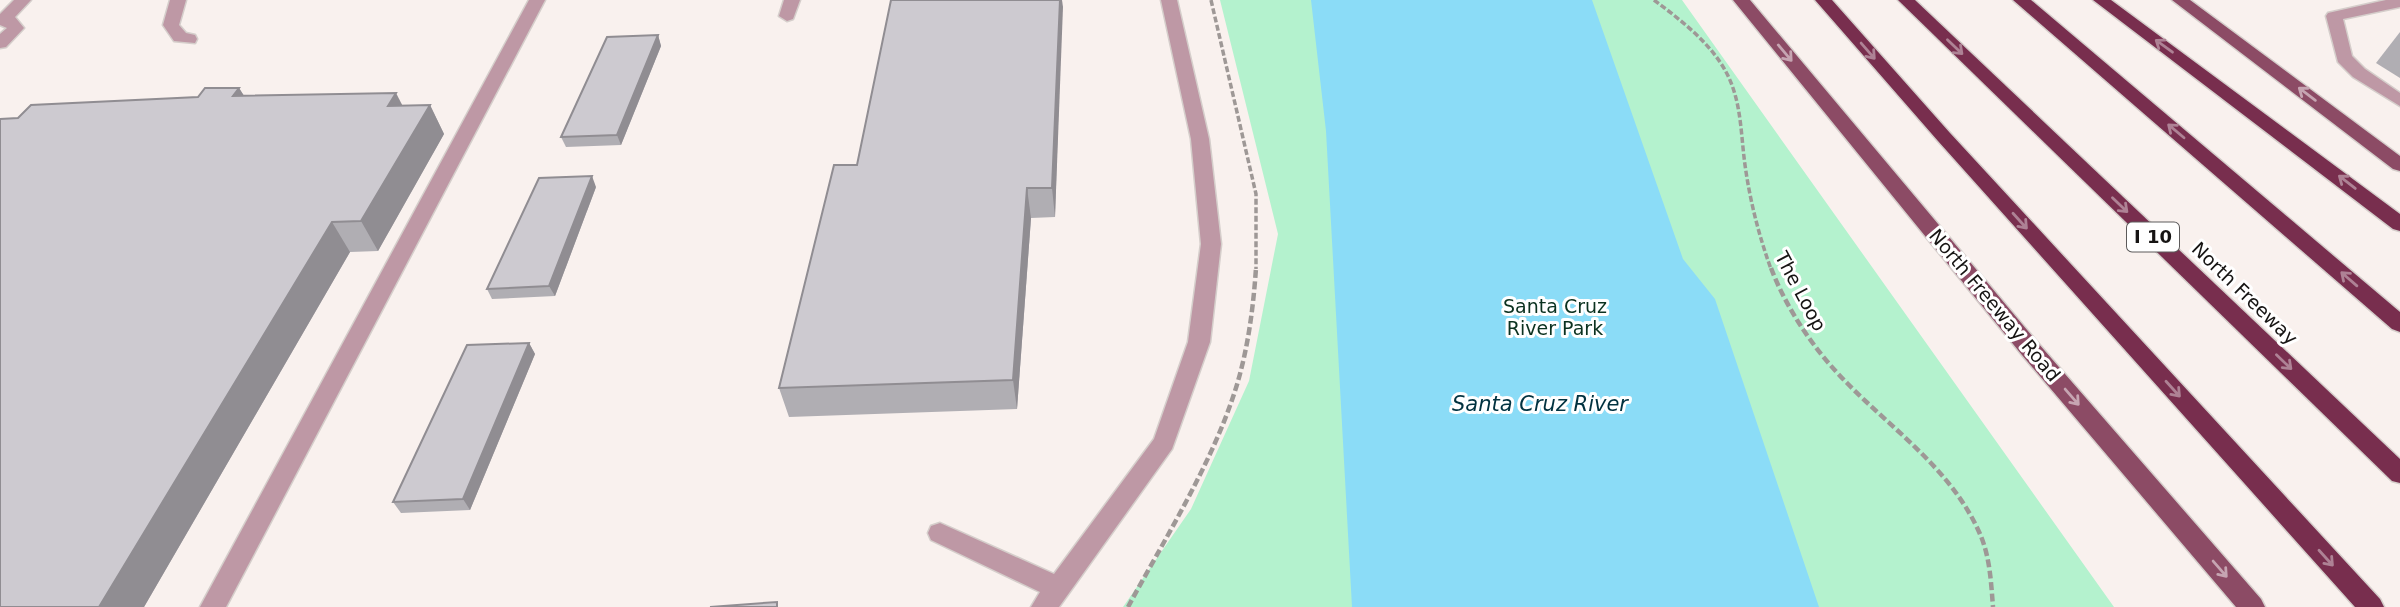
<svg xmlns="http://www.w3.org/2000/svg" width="2400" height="607" viewBox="0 0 2400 607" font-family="'DejaVu Sans',sans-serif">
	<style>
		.green { fill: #b4f2ce }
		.water { fill: #8bdcf7 }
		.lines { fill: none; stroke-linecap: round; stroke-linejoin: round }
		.minor-casing { stroke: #d5cecb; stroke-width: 3 }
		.major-casing { stroke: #d5cecb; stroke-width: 3 }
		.highway-casing { stroke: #d5cecb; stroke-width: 3 }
		.path-far1 { stroke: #9e9896; stroke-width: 3.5; stroke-dasharray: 6 2.5; stroke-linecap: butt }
		.path { stroke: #9e9896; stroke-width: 4.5; stroke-dasharray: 8 3.5; stroke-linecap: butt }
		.minor { fill: #be98a5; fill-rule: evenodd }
		.major { fill: #8c4b65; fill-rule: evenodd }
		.highway { fill: #782e4e; fill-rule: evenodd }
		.wall { fill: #b0aeb3 }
		.shaded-wall { fill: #908d92 }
		.building { fill: #cdcad0; stroke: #908d92; stroke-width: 2 }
		.oneway { stroke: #ae8295 }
		.oneway2 { stroke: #c6a5b2 }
		.labels { text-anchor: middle; stroke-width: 6; stroke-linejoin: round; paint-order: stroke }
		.shield { fill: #fff; stroke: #5c5a5a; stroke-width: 2 }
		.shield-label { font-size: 18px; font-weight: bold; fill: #161413 }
		.street-label { font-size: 19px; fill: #161413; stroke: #fff }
		.park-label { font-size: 19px; fill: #0b3220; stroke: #fff }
		.water-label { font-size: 21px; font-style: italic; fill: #003240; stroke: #fff }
	</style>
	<rect width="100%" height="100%" fill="#f9f1ee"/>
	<!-- green -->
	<polygon class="green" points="1220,0 1682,0 2114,607 1123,607 1191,509 1249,381 1278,234"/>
	<!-- water -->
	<polygon class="water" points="1311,0 1592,0 1683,259 1715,299 1819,607 1352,607 1326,131"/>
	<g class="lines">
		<!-- minor casing -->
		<g class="minor-casing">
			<g id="minor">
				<polygon points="14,0 31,0 15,17 24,28 6,47 0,48 0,34 7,28 0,25 0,14"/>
				<polygon points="170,0 186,0 179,25 186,33 195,35 197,39 195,43 174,41 163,25"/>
				<polygon points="529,0 545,0 226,607 200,607"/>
				<polygon points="784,0 800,0 793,19 787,21 779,16"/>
				<polygon points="1161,0 1177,0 1209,139 1221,244 1210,342 1172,449 1059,607 1031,607 1040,592 931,540 928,533 931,526 940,523 1054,574 1154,439 1188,342 1201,244 1191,139"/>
				<polygon points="2386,0 2400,0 2400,7 2343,19 2352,56 2365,69 2400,93 2400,106 2353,77 2338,62 2326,16 2328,13"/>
			</g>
		</g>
		<!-- major casing -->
		<g class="major-casing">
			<g id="major">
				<polygon points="1733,0 1750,0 2038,343 2261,599 2265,607 2236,607 2022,355"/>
				<polygon points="2172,0 2190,0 2400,156 2400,171 2393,169"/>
			</g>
		</g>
		<!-- highway casing -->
		<g class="highway-casing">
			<g id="highway">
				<polygon points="1815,0 1832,0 1950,133 2380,599 2384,607 2355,607 1938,141"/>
				<polygon points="1898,0 1915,0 2400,459 2400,483 2392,481"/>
				<polygon points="2013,0 2031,0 2400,312 2400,332 2392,329"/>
				<polygon points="2093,0 2111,0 2400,214 2400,231 2393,229"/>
			</g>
		</g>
		<!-- path-far1 -->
		<g class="path-far1">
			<polyline points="1211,0 1256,194 1256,269"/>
			<path d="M 1654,0 C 1678,18 1703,37 1720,62 C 1742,94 1740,129 1745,165 C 1750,201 1759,236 1771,269"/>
		</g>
		<!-- path -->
		<g class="path">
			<path d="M 1771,268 C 1787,310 1815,351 1847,383 C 1894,431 1952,470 1980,534 C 1990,557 1991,582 1993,607"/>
			<path d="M 1128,607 C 1163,542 1208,470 1232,400 C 1247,357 1253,312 1256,268"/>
		</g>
		<!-- minor -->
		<use href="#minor" class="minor"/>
		<!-- major -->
		<use href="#major" class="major"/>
		<!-- highway -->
		<use href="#highway" class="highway"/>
	</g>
	<!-- wall -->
	<g class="wall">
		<polygon points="891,0 1062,0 1055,217 1031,218 1017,409 789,417 779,388 857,165"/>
		<polygon points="2400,32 2400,78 2376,63"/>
		<polygon points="658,35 661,46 621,145 566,147 561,137"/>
		<polygon points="239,88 244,96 403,106 430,105 444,134 378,251 350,252 144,607 0,607 18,118 198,97"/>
		<polygon points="596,187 555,296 492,299 487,289"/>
		<polygon points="529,343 535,354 470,510 401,513 393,502"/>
	</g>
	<!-- shaded-wall -->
	<g class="shaded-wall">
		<polygon points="1060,0 1062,0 1063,7 1055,217 1052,188"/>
		<polygon points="658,35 661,46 621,145 617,135"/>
		<polygon points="239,88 257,116 233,96"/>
		<polygon points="396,93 411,122 388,106"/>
		<polygon points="430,105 444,134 378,251 361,221"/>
		<polygon points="592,176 596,187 555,296 549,286"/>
		<polygon points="1027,188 1031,218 1017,409 1013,380"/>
		<polygon points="332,222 350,252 144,607 99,607"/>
		<polygon points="529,343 535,354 470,510 463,499"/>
	</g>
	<!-- building -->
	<g class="building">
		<polygon points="891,0 1060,0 1052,188 1027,188 1013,380 779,388 834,165 857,165"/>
		<polygon points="658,35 617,135 561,137 607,37"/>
		<polygon points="205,88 239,88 233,96 396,93 388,106 430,105 361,221 332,222 99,607 0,607 0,119 18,118 31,105 198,97"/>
		<polygon points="592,176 549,286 487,289 539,178"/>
		<polygon points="529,343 463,499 393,502 467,345"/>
		<polygon points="777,602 777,607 710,607"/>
	</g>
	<!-- one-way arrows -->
	<defs><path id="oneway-shaft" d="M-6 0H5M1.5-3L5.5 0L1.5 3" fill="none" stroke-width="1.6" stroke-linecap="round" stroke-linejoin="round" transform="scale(1.75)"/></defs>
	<g class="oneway">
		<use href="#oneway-shaft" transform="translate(2164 46) rotate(-144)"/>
		<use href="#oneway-shaft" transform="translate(1955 47) rotate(44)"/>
		<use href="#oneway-shaft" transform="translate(1868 51) rotate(49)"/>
		<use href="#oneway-shaft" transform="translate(2176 131) rotate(-140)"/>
		<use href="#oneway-shaft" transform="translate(2347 182) rotate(-142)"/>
		<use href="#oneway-shaft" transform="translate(2120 205) rotate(44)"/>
		<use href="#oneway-shaft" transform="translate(2020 221) rotate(48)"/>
		<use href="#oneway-shaft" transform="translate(2349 279) rotate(-139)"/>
		<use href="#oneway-shaft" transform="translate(2284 362) rotate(44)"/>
		<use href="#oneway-shaft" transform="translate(2173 389) rotate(48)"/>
		<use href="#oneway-shaft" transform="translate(2326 558) rotate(48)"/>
	</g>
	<g class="oneway2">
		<use href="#oneway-shaft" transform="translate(1785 53) rotate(50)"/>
		<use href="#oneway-shaft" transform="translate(2307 94) rotate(-143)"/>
		<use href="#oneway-shaft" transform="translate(2072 397) rotate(49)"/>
		<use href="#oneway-shaft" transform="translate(2220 569) rotate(49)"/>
	</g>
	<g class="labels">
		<!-- shield labels -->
		<rect class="shield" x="2127" y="222.5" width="52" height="29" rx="5"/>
		<g class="shield-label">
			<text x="2153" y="243">I 10</text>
		</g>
		<!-- street labels -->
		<g class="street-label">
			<text transform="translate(1801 291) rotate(62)" y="7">The Loop</text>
			<text transform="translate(2245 293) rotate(44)" y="7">North Freeway</text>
			<text transform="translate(1995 305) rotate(50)" y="7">North Freeway Road</text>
		</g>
		<!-- park labels -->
		<g class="park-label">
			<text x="1555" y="313">Santa Cruz<tspan x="1555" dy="22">River Park</tspan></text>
		</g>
		<!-- water labels -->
		<g class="water-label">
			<text x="1540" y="411">Santa Cruz River</text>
		</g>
	</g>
</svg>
